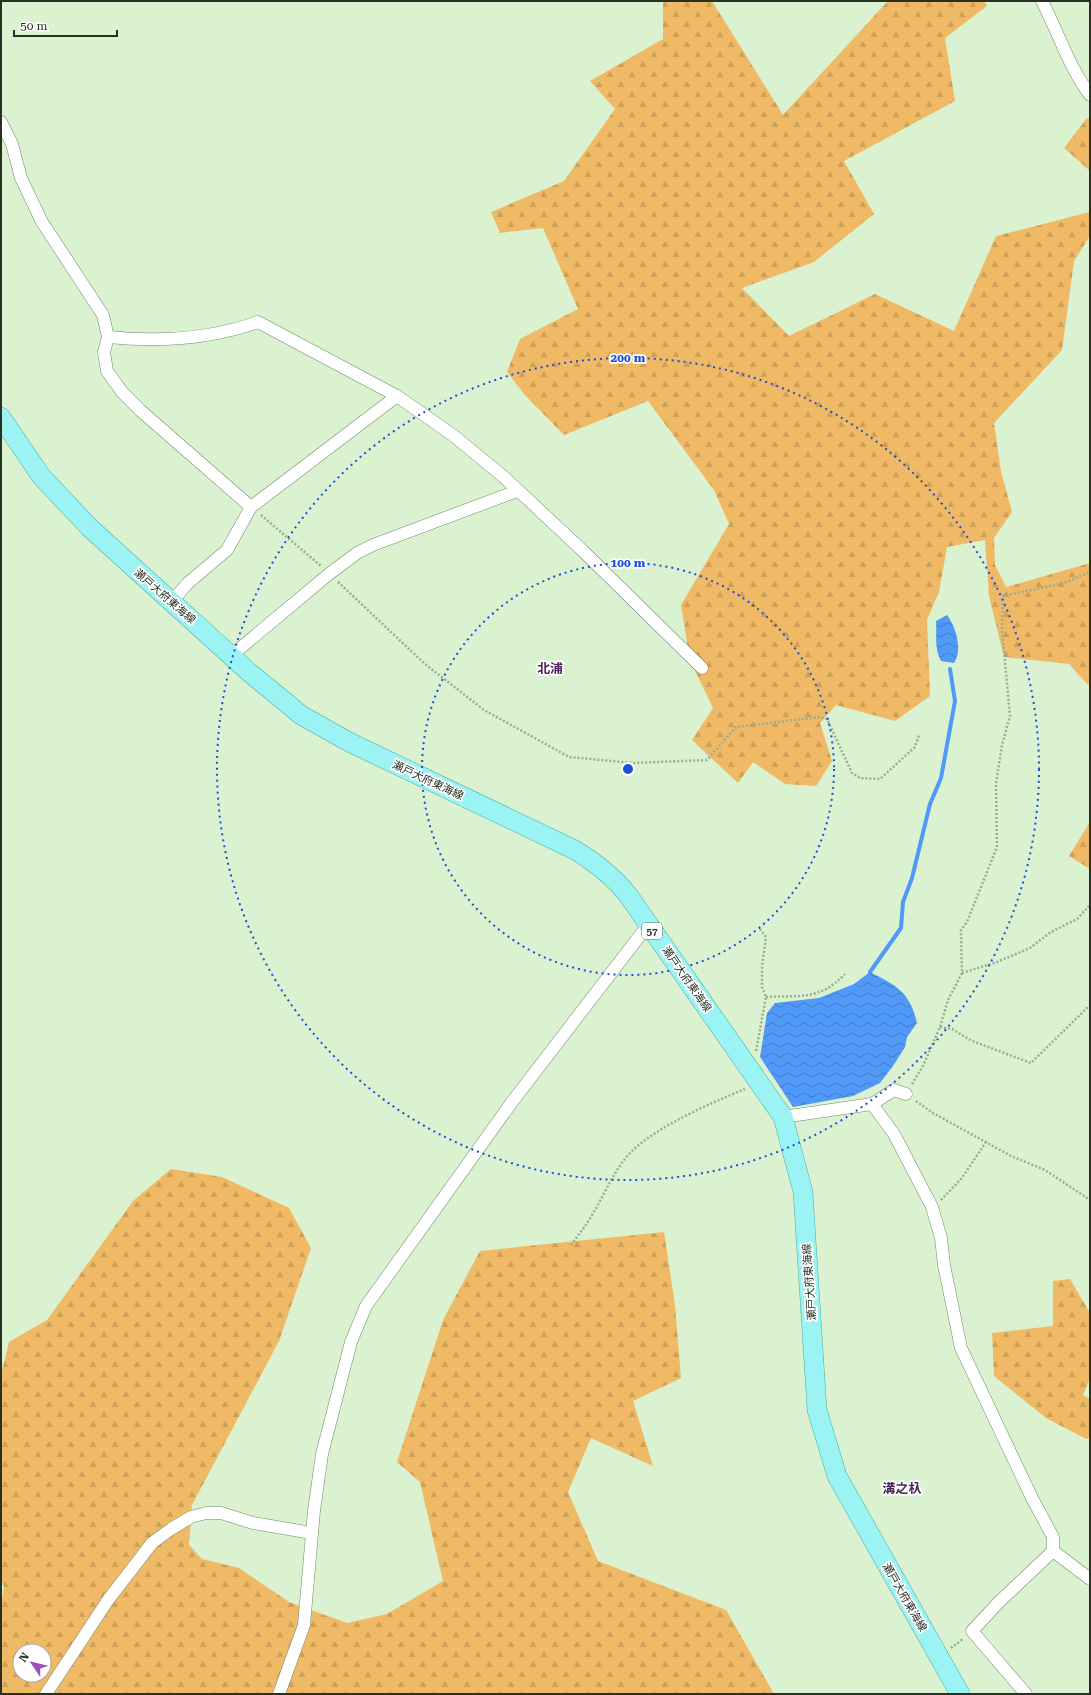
<svg xmlns="http://www.w3.org/2000/svg" width="1091" height="1695" viewBox="0 0 1091 1695" font-family="'Roboto Serif','Noto Sans JP',serif">
	<style>
		.forest { fill: url(#forest-firs); fill-rule: evenodd }
		.water { fill: url(#water-waves) }
		.lines { fill: none; stroke-linecap: round; stroke-linejoin: round }
		.stream { stroke: #5199f9; stroke-width: 4 }
		.minor-casing { stroke: #73886a; stroke-width: 13 }
		.primary-casing { stroke: #48aaa6; stroke-width: 20 }
		.path { stroke: #9aad93; stroke-width: 2.5; stroke-dasharray: 2 2; stroke-linecap: butt }
		.minor { stroke: #fff; stroke-width: 12 }
		.primary { stroke: #9cf3f4; stroke-width: 19 }
		.ring { fill: none; stroke: #1d4ed8; stroke-width: 2; stroke-dasharray: 2 4 }
		.labels { text-anchor: middle; stroke-width: 3.5; stroke-linejoin: round; paint-order: stroke }
		.shield { fill: #fff; stroke: #686e65; stroke-width: 1 }
		.shield-label { font-size: 10px; font-weight: bold; fill: #273023 }
		.street-label { font-size: 11px; fill: #273023; stroke: #fff }
		.quarter-label { font-size: 13px; font-weight: bold; fill: #4e265c; stroke: #fff }
		.centre { fill: #1d4ed8; stroke: #fff; stroke-width: 2 }
		.ring-label { font-size: 12px; text-anchor: middle; font-weight: bold; fill: #1d4ed8; stroke: #fff; stroke-width: 3.5; stroke-linejoin: round; paint-order: stroke }
	</style>
	<defs>
		<pattern id="forest-firs" width="22" height="20" patternUnits="userSpaceOnUse"><rect width="22" height="20" fill="#f0b965"/><path d="M5 1l3.5 6h-7zM16 11l3.5 6h-7z" fill="#ce9f57"/></pattern>
		<pattern id="water-waves" width="16" height="10" patternUnits="userSpaceOnUse"><rect width="16" height="10" fill="#5199f9"/><path d="M0 5q4-4 8 0t8 0" fill="none" stroke="#437dc9"/></pattern>
	</defs>
	<rect width="100%" height="100%" fill="#daf2d0"/>
	<!-- forest -->
	<g class="forest">
		<polygon points="663,1 712,1 783,115 888,1 984,1 987,6 945,38 955,101 844,161 874,214 814,262 742,288 789,336 875,294 954,331 996,236 1090,212 1090,236 1074,261 1062,350 994,423 1001,471 1012,512 994,538 995,565 1006,587 1090,563 1090,685 1087,684 1069,664 1004,657 989,596 985,540 947,547 939,592 927,620 930,696 895,721 836,705 820,723 832,761 816,786 785,784 753,762 738,783 692,740 713,708 690,660 681,605 729,524 714,490 648,401 564,435 525,395 507,372 520,339 578,309 543,228 500,233 491,212 564,181 615,109 590,81 663,39"/>
		<polygon points="1087,118 1090,119 1090,171 1064,148"/>
		<polygon points="1090,822 1090,869 1069,856"/>
		<path d="M 171,1169 L 222,1177 L 289,1208 L 311,1248 L 279,1341 L 192,1505 L 189,1545 L 202,1559 L 239,1568 L 289,1602 L 347,1623 L 387,1614 L 443,1581 L 420,1482 L 397,1462 L 443,1320 L 480,1251 L 664,1232 L 675,1305 L 681,1378 L 633,1401 L 653,1466 L 591,1438 L 568,1492 L 598,1561 L 726,1610 L 774,1694 L 1,1694 L 1,1606 L 4,1587 L 1,1580 L 1,1375 L 9,1342 L 47,1320 L 133,1201 ZM 20,1651 L 44,1651 L 44,1675 L 20,1675 Z"/>
		<polygon points="1070,1279 1090,1313 1090,1379 1083,1395 1090,1399 1090,1438 1086,1439 1046,1418 994,1376 992,1333 1053,1326 1053,1281"/>
	</g>
	<!-- water -->
	<g class="water">
		<path d="M 947,615 C 956,627 963,650 954,663 L 941,661 C 934,648 937,636 936,621 Z"/>
		<path d="M 870,972 C 897,986 910,992 917,1023 L 907,1037 L 905,1047 L 893,1066 L 880,1083 L 853,1096 L 793,1107 L 760,1057 L 767,1013 L 775,1003 L 819,998 L 854,984 Z"/>
	</g>
	<g class="lines">
		<!-- stream -->
		<polyline class="stream" points="870,972 901,928 903,902 912,878 930,804 941,778 955,701 950,669"/>
		<!-- minor casing -->
		<g class="minor-casing">
			<g id="minor">
				<path d="M 1042,1 C 1058,32 1069,67 1090,95"/>
				<polyline points="1,122 12,144 21,178 42,222 103,315 108,337 104,352 107,371 122,392 141,411 251,507"/>
				<path d="M 108,337 C 158,342 211,339 258,322 L 397,396 L 454,436 L 505,478 L 583,551 L 702,668"/>
				<polyline points="172,601 188,583 227,550 251,507 397,396"/>
				<polyline points="232,655 329,574 357,553 373,545 517,491"/>
				<polyline points="872,1104 894,1134 932,1207 941,1238 944,1265 961,1348 1032,1498 1053,1537 1053,1551 1090,1579"/>
				<polyline points="783,1117 872,1104 894,1090 906,1094"/>
				<polyline points="46,1694 108,1600 152,1543 171,1529 191,1517 206,1513 221,1513 253,1523 312,1533"/>
				<polyline points="279,1694 304,1625 314,1511 322,1454 351,1342 366,1306 512,1102 648,925"/>
				<polyline points="1026,1694 972,1631 999,1602 1053,1551"/>
			</g>
		</g>
		<!-- primary casing -->
		<g class="primary-casing">
			<path id="primary" d="M 1,417 L 41,476 L 89,527 L 250,673 L 301,715 L 349,742 L 575,850 C 596,863 613,876 628,895 L 783,1117 L 803,1192 L 817,1410 L 837,1476 L 960,1694"/>
		</g>
		<!-- path -->
		<g class="path">
			<polyline points="261,515 321,566"/>
			<polyline points="338,582 425,664 484,710 569,757 633,763 707,760 736,727 820,717 827,719 852,773 860,778 880,779 915,747 919,735"/>
			<polyline points="962,973 997,962 1030,948 1051,932 1077,919 1090,905"/>
			<path d="M 766,997 C 801,995 819,1001 845,974"/>
			<polyline points="940,1027 952,1029 972,1041 1031,1063 1090,1005"/>
			<polyline points="756,1051 766,997 762,987 762,966 766,937 759,928"/>
			<polyline points="912,1084 923,1066 940,1027 948,1000 962,973 961,930 967,922 997,847 996,783 1002,745 1010,716 1002,629 1003,596 1064,583 1090,572"/>
			<polyline points="916,1101 933,1113 1011,1156 1045,1170 1090,1200"/>
			<polyline points="941,1200 962,1178 986,1142"/>
			<path d="M 571,1245 C 578,1235 586,1226 592,1215 C 605,1194 615,1167 633,1150 C 660,1125 711,1103 745,1089"/>
			<polyline points="951,1648 963,1639"/>
		</g>
		<!-- minor -->
		<use href="#minor" class="minor"/>
		<!-- primary -->
		<use href="#primary" class="primary"/>
	</g>
	<!-- distance rings -->
	<g class="ring">
		<circle cx="628" cy="769" r="206"/>
		<circle cx="628" cy="769" r="411"/>
	</g>
	<g class="labels">
		<!-- shield labels -->
		<rect class="shield" x="642" y="923" width="20" height="16" rx="3"/>
		<g class="shield-label">
			<text x="652" y="935">57</text>
		</g>
		<!-- street labels -->
		<g class="street-label">
			<text transform="translate(165 596) rotate(41)" y="4">瀬戸大府東海線</text>
			<text transform="translate(428 780) rotate(25)" y="4">瀬戸大府東海線</text>
			<text transform="translate(687 979) rotate(55)" y="4">瀬戸大府東海線</text>
			<text transform="translate(809 1282) rotate(-94)" y="4">瀬戸大府東海線</text>
			<text transform="translate(905 1597) rotate(60)" y="4">瀬戸大府東海線</text>
		</g>
		<!-- quarter labels -->
		<g class="quarter-label">
			<text x="550" y="673">北浦</text>
			<text x="902" y="1493">溝之杁</text>
		</g>
	</g>
	<circle cx="628" cy="769" r="6" class="centre"/>
	<g class="ring-label">
		<text x="628" y="362">200 m</text>
		<text x="628" y="567">100 m</text>
	</g>
	<!-- border -->
	<rect width="1091" height="1695" fill="none" stroke="#273023" stroke-width="4"/>
	<!-- north arrow -->
	<g transform="translate(32 1663) rotate(305)"><circle r="19" fill="#ffffff" stroke="#a9aca7"/>
	<path d="M0-3L7 15L0 10L-7 15Z" fill="#a04ebe"/>
	<text y="-6" font-size="11" font-weight="bold" text-anchor="middle" fill="#273023">N</text>
	</g>
	<!-- scale -->
	<path d="M14 30v6h103v-6" fill="none" stroke="#273023" stroke-width="2"/>
	<text x="20" y="30" font-size="12" fill="#273023" stroke="#ffffff" stroke-width="3" paint-order="stroke">50 m</text>
</svg>
